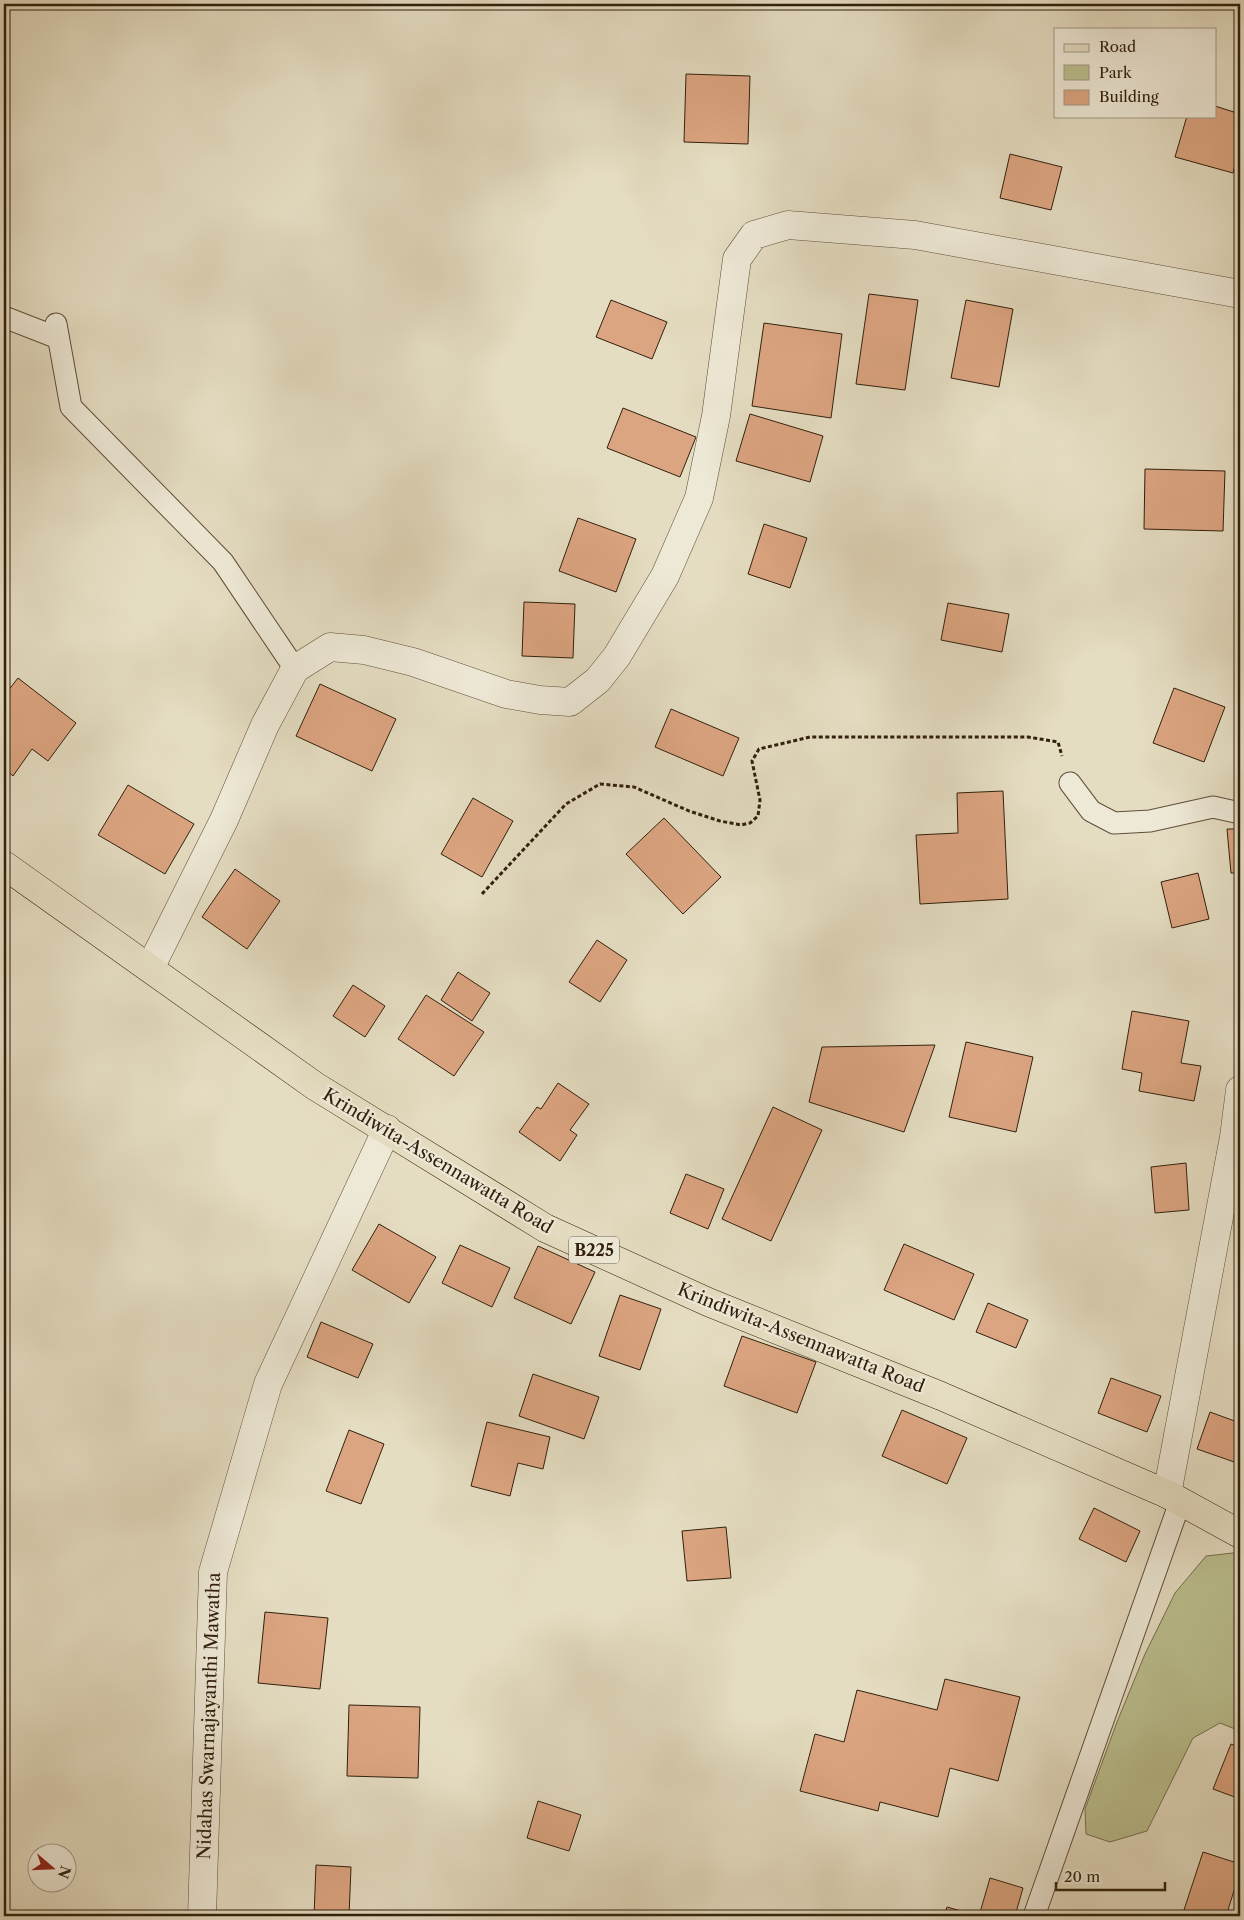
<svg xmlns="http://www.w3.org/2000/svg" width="1244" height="1920" viewBox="0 0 1244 1920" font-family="'Libre Caslon Text',serif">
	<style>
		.green { fill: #bbbf8f; stroke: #76704e }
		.building { fill: #dca581; stroke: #31200d }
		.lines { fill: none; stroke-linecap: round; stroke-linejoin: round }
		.service-casing { stroke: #5e4f3a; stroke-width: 23 }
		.minor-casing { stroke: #5e4f3a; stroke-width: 29 }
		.tertiary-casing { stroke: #5e4f3a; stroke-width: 29 }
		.primary-casing { stroke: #31200d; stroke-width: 29 }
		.path { stroke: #31200d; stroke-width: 3; stroke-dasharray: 4 2.5; stroke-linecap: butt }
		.service { stroke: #eee9d7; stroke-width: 21 }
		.minor { stroke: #eee9d7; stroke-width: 28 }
		.tertiary { stroke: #eee9d7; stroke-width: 28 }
		.primary { stroke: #e5ddc2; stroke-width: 28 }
		.labels { text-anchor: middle; stroke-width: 4.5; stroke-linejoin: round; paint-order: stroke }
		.shield { fill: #eee9d7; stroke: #6a5c4a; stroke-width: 1 }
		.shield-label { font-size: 16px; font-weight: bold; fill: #31200d }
		.street-label { font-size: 18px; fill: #31200d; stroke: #eee9d7 }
	</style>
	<rect width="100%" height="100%" fill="#e5ddc2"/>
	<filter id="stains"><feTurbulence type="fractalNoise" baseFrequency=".004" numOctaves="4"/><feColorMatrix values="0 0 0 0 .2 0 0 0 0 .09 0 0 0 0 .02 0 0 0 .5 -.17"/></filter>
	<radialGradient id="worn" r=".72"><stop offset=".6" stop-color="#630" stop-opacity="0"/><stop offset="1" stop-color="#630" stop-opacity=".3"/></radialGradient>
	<!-- green -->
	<polygon class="green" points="1233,1553 1240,1555 1240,1731 1220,1723 1193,1738 1147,1831 1110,1842 1086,1834 1085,1809 1117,1722 1145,1654 1175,1593 1206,1556"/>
	<!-- building -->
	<g class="building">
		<polygon points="686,74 750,76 748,144 684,142"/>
		<polygon points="1215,106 1240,114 1240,147 1233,173 1175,157 1187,116 1215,116"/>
		<polygon points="1010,154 1062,167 1051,210 1000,198"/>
		<polygon points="869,294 918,300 905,390 856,384"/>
		<polygon points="611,300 667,322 652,359 596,337"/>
		<polygon points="966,300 1013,309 999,387 951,378"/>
		<polygon points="764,323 842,334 831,418 752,406"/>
		<polygon points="623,408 696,437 680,477 607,448"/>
		<polygon points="750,414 823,436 810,482 736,461"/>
		<polygon points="1145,469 1225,471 1223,531 1144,529"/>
		<polygon points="578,518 636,539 616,592 559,571"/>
		<polygon points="764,524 807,538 790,588 748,574"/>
		<polygon points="524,602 575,604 573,658 522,656"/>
		<polygon points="948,603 1009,614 1002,652 941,640"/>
		<polygon points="18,678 76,723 48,761 32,749 13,776 4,768 4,696"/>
		<polygon points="320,684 396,719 372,771 296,736"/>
		<polygon points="1174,688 1225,707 1204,762 1153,743"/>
		<polygon points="671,709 739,738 723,776 655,747"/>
		<polygon points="128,785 194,824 165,874 98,835"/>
		<polygon points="1003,791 1008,899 920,904 916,835 958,833 957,793"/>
		<polygon points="473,798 513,821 482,877 441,854"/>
		<polygon points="664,818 721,877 683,914 626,854"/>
		<polygon points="1227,829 1240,829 1240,873 1231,873"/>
		<polygon points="235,869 280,901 247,949 202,917"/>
		<polygon points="1198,873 1209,919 1172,928 1161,882"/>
		<polygon points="597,940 627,960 600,1002 569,982"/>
		<polygon points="458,972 490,993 472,1021 441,1000"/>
		<polygon points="353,985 385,1006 365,1037 333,1016"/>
		<polygon points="426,995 484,1032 454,1076 398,1039"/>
		<polygon points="1132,1011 1189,1021 1181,1063 1201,1066 1194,1101 1139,1091 1142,1073 1122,1069"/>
		<polygon points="966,1042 1033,1057 1016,1132 949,1117"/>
		<polygon points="935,1045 904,1132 809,1102 822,1047"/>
		<polygon points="558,1083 589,1104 570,1130 577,1135 560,1161 519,1132 537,1107 541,1109"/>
		<polygon points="773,1107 822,1130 771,1241 722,1219"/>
		<polygon points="1186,1163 1189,1210 1155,1213 1151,1167"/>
		<polygon points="686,1174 724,1189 708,1229 670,1213"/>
		<polygon points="379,1224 436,1257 409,1303 352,1270"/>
		<polygon points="904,1244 974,1274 954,1320 884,1290"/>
		<polygon points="460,1245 510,1268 492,1307 442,1283"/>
		<polygon points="538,1246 595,1272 571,1324 514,1298"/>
		<polygon points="620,1295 661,1309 640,1370 599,1356"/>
		<polygon points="988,1303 1028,1320 1016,1348 976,1332"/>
		<polygon points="321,1322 373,1344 358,1378 307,1357"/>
		<polygon points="742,1336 816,1362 797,1413 724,1386"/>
		<polygon points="533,1374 599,1397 584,1439 519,1416"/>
		<polygon points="1111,1378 1161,1396 1147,1432 1098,1413"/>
		<polygon points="902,1410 967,1438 947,1484 882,1456"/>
		<polygon points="1210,1412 1240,1423 1240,1464 1197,1449"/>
		<polygon points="487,1422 550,1437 543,1469 518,1463 510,1496 471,1486"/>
		<polygon points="349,1430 384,1444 361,1504 326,1491"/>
		<polygon points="1094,1508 1140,1531 1126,1562 1079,1539"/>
		<polygon points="726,1527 731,1578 687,1581 682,1531"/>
		<polygon points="265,1612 328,1618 320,1689 258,1683"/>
		<polygon points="945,1679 1020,1697 998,1781 950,1768 938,1817 880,1802 878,1811 800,1791 815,1734 844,1742 857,1690 937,1710"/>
		<polygon points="349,1705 420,1707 418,1778 347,1776"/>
		<polygon points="1231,1744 1240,1748 1240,1799 1213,1789"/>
		<polygon points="538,1801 581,1815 569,1851 527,1838"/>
		<polygon points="1203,1852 1240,1864 1240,1872 1226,1916 1182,1916"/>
		<polygon points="316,1865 351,1867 349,1916 314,1916"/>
		<polygon points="990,1878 1023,1888 1015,1916 944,1916 947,1907 979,1916"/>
	</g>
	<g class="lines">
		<!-- service casing -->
		<g class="service-casing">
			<g id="service">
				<polyline points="4,317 58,338"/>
				<polyline points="56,324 71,407 223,562 295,669"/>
				<polyline points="1070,783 1091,811 1114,823 1150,821 1213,807 1240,813"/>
				<polyline points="1034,1916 1180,1502"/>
			</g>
		</g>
		<!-- minor casing -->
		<g class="minor-casing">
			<g id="minor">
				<polyline points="150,968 224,820 265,725 295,669 330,647 364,650 413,662 506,694 540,700 570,702 598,680 617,656 665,576 699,498 716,416 737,259 754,235 788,225 915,235 1240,294"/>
				<polyline points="202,1916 213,1572 268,1384 387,1129"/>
			</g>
		</g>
		<!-- tertiary casing -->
		<g class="tertiary-casing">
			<polyline id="tertiary" points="1167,1494 1234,1137 1240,1090"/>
		</g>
		<!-- primary casing -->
		<g class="primary-casing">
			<polyline id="primary" points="4,865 315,1086 545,1228 708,1302 941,1396 1167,1494 1240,1534"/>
		</g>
		<!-- path -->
		<polyline class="path" points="482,894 566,804 600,784 634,787 689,811 720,821 741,825 750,823 758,816 760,800 752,761 759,749 810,737 1028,737 1058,742 1062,756"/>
		<!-- service -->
		<use href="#service" class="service"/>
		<!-- minor -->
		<use href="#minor" class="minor"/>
		<!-- tertiary -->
		<use href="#tertiary" class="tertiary"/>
		<!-- primary -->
		<use href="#primary" class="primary"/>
	</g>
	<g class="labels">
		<!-- shield labels -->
		<rect class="shield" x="569" y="1236.5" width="50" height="27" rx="4"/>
		<g class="shield-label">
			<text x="594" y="1256">B225</text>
		</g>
		<!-- street labels -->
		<g class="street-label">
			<text transform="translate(438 1161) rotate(31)" y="6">Krindiwita-Assennawatta Road</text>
			<text transform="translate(801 1338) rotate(22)" y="6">Krindiwita-Assennawatta Road</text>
			<text transform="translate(209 1716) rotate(-88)" y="6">Nidahas Swarnajayanthi Mawatha</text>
		</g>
	</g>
	<!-- margin -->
	<rect width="1244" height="1920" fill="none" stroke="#e5ddc2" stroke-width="20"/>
	<rect x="5" y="5" width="1234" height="1910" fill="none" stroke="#31200d" stroke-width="2.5"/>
	<rect x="10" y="10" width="1224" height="1900" fill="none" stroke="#31200d"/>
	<!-- legend -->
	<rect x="1054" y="28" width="162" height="90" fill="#eee9d7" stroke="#a29986"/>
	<rect x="1064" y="44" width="25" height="8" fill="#e5ddc2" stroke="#a29986"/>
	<text x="1099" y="52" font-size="15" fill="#31200d">Road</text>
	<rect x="1064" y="65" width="25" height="15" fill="#bbbf8f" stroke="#a29986"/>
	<text x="1099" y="78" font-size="15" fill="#31200d">Park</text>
	<rect x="1064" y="90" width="25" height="15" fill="#dca581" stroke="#a29986"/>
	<text x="1099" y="102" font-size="15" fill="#31200d">Building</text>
	<!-- north arrow -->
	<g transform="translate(52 1868) rotate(109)"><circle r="24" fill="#eee9d7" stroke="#a29986"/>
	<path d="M0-4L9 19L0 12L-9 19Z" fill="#8f2418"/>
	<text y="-8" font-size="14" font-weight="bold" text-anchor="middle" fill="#31200d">N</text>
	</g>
	<!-- scale -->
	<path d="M1056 1882v8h109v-8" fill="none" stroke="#31200d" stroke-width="2.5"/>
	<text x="1064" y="1882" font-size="15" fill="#31200d" stroke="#eee9d7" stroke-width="4" paint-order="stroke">20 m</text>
	<rect width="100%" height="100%" filter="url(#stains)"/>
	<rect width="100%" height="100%" fill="url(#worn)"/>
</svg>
